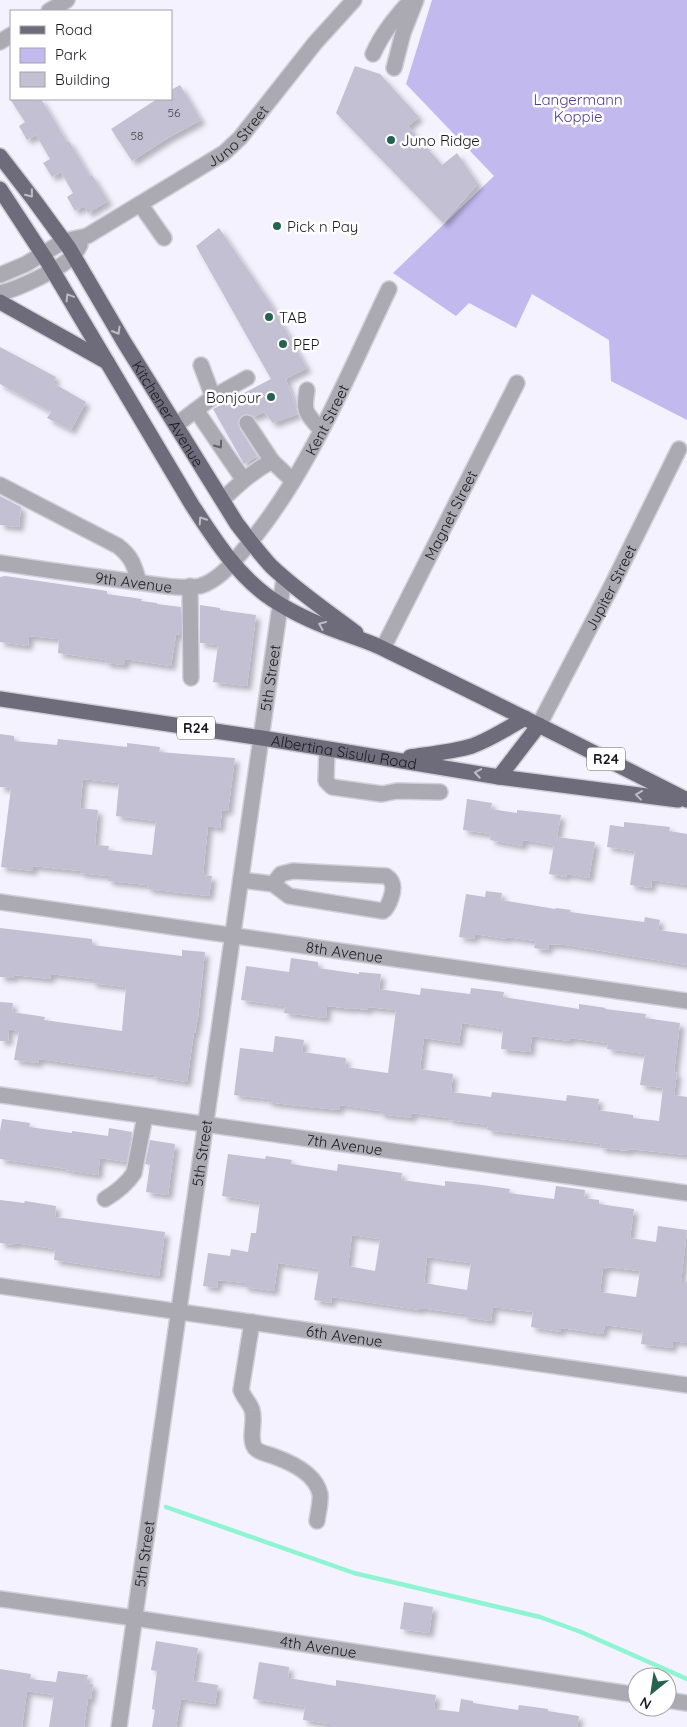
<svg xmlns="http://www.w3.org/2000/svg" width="687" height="1727" font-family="Quicksand,sans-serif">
	<defs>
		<filter id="shadow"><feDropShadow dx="4.5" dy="4.5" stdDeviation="2.5" flood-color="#0004"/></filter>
	</defs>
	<rect width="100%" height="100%" fill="#f4f2fe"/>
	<polygon fill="#c2b9ef" points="432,0 687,0 687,420 611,381 609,340 532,294 516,328 469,303 456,316 393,273 494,176 406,84"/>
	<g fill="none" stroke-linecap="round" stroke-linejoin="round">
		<polyline stroke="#8ff4d1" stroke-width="4.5" points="166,1507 354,1573 540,1617 581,1632 687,1679"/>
	</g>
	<g fill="#c2c0d2" fill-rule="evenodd" filter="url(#shadow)">
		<polygon points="355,66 380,74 419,117 408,126 442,165 457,153 478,184 443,223 336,113"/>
		<polygon points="180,85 201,120 168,138 132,161 111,129 157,99 171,99 171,90"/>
		<polygon points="10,99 41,99 67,142 69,141 90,176 92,175 108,201 88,213 84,206 75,211 67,197 73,193 61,172 52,177 43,163 50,159 36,135 27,140 19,126 25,122"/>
		<polygon points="219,228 267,298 307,368 286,379 298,414 273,423 264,412 254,417 246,414 239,418 238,423 239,428 257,456 244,464 213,409 271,379 196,246"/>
		<polygon points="0,347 56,377 53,383 86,402 71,430 47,418 51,412 0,384"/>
		<polygon points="0,496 21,507 19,527 0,525"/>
		<polygon points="5,576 107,591 107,594 142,599 141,601 157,603 157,604 181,607 181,635 176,634 171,666 125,659 125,665 105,663 106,660 58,653 59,639 29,636 28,646 0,642 0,577"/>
		<polygon points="200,605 220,608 220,610 256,615 247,686 213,682 218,645 200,643"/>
		<path d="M 0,734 L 14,736 L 14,741 L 57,745 L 58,739 L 127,747 L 127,743 L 160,747 L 159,752 L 235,758 L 228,811 L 222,810 L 220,828 L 208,826 L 203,875 L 212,876 L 209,896 L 147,889 L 148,885 L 108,881 L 108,876 L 80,873 L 80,871 L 33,866 L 33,871 L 1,867 L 11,788 L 0,787 ZM 83,779 L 119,783 L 116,816 L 156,821 L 152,855 L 108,850 L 109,846 L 95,845 L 98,810 L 80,808 Z"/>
		<polygon points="467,799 492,803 491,809 517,813 517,810 561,815 557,837 595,842 589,878 567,874 566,877 549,874 554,845 523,840 523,846 490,840 491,834 463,830"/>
		<polygon points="624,822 670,827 669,831 687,834 687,885 652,880 651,888 630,885 635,851 607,847 610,825 624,827"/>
		<polygon points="486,891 502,893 501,900 555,909 556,908 571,910 570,912 606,917 644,922 645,917 660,920 658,930 687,934 687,965 566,945 549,944 548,950 534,948 536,941 507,937 507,939 475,934 474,939 459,937 466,894 485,897"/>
		<polygon points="0,928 92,939 92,945 182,956 182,950 205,952 198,1017 195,1033 194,1032 187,1082 153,1077 153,1075 39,1059 38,1063 14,1060 19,1031 9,1029 8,1041 0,1041 0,1002 13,1003 12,1012 45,1017 44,1020 122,1031 126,987 92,983 92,979 51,974 50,979 14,975 13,978 0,977"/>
		<path d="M 291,958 L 318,962 L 318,968 L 359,974 L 359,972 L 381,974 L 379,989 L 420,995 L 421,988 L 470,994 L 471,988 L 504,992 L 503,997 L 579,1009 L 579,1004 L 606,1008 L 605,1009 L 646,1014 L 645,1018 L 680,1023 L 674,1072 L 677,1073 L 674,1095 L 687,1097 L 687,1155 L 629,1149 L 629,1151 L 600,1148 L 601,1144 L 487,1130 L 488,1125 L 449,1120 L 450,1118 L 412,1113 L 412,1118 L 380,1114 L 381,1111 L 340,1105 L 339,1110 L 299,1106 L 267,1102 L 268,1099 L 234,1095 L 240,1048 L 273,1052 L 275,1036 L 304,1040 L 302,1052 L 346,1058 L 345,1067 L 388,1073 L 396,1010 L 368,1007 L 368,1010 L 352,1008 L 352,1009 L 327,1006 L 326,1018 L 284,1013 L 285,1006 L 241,1000 L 246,966 L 289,972 ZM 462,1023 L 503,1029 L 501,1049 L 530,1052 L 532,1036 L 570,1041 L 570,1038 L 608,1043 L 607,1049 L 645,1054 L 640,1085 L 663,1088 L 659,1121 L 633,1118 L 633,1115 L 597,1110 L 599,1099 L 567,1095 L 566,1101 L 492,1092 L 491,1097 L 451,1092 L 453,1074 L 420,1069 L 424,1038 L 459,1043 Z"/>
		<polygon points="2,1119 30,1123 29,1127 72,1133 72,1131 108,1136 109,1128 132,1132 127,1162 100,1158 98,1175 66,1170 67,1169 0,1159 0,1131"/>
		<polygon points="150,1140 175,1144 168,1195 146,1192 150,1165 145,1164"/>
		<path d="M 228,1154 L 265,1159 L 266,1156 L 292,1160 L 291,1164 L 337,1171 L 338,1164 L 367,1168 L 402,1173 L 401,1180 L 445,1186 L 445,1181 L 482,1185 L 510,1189 L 509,1193 L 554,1199 L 556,1186 L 585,1190 L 584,1198 L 599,1200 L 599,1204 L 634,1209 L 630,1238 L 656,1242 L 658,1226 L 687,1230 L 681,1282 L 687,1282 L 687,1343 L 673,1341 L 672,1348 L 641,1344 L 643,1330 L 605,1325 L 603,1334 L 561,1328 L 561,1332 L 531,1327 L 533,1312 L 493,1307 L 491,1321 L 464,1317 L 464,1314 L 420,1308 L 420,1310 L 332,1297 L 331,1303 L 314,1300 L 319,1269 L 278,1263 L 274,1291 L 244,1287 L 244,1283 L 218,1280 L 217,1288 L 203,1286 L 208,1253 L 230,1256 L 231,1249 L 248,1252 L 251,1233 L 256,1233 L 260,1202 L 222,1196 ZM 352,1235 L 380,1239 L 375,1271 L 348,1266 ZM 427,1257 L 471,1263 L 467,1290 L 424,1283 ZM 607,1267 L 640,1271 L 636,1297 L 600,1292 L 603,1269 L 606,1269 Z"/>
		<polygon points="0,1200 24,1203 25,1201 56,1206 55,1217 165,1232 159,1276 54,1260 55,1249 15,1243 15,1245 0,1243"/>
		<polygon points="404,1602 433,1607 429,1633 400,1629"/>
		<polygon points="156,1641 198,1648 193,1681 218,1685 215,1704 181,1699 176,1727 152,1727 155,1710 152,1709 157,1671 151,1670"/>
		<polygon points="259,1662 289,1667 288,1678 336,1686 336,1680 436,1695 434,1709 459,1712 461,1699 473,1701 473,1703 518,1710 519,1705 548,1709 548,1711 579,1716 577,1727 329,1727 329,1724 303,1720 305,1707 253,1699"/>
		<polygon points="0,1669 31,1674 30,1679 56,1682 58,1671 88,1675 86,1683 93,1684 91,1699 88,1699 84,1727 49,1727 54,1695 27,1691 22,1727 0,1727"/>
	</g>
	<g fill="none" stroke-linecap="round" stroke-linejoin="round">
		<defs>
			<g id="minor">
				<polyline points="49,11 67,0"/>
				<polyline points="0,42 11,35"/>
				<path d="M 373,54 C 382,33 396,17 411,0"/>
				<polyline points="394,68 403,33 416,0"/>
				<polyline points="140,204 164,238"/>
				<path id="s1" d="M 0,275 L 26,264 L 64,241 L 87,236 L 224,153 L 240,138 L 315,43 L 354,0"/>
				<path d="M 0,293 C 18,289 61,269 74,255 C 76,253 78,248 80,245"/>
				<polyline points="201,365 213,397"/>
				<path d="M 307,390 C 303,414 306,412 321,430"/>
				<polyline points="196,410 243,479"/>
				<polyline points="247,423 272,461"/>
				<polyline points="176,425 213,397 247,378"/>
				<path d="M 0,485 L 118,546 C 132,557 134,565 139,582"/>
				<path d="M 223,499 C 239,484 253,471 272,461 L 293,481"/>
				<path id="s2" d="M 0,563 C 45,570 90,576 135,582 C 155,584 180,590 200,586 C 217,581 230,566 241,553 C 307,478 346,378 389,289"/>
				<polyline points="190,586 191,678"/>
				<path id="s3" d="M 383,648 L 517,383"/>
				<path id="s4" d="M 539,725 L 611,587 L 679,449"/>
				<polyline points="327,749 326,781 332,787 382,794 397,791 440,792"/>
				<path d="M 241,880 L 273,884 L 289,896 L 383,911 C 389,907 395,890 392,883 C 391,880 389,878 386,876 L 293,871 L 281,874 L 273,884"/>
				<path id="s5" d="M 0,902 L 687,1001"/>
				<path id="s6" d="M 0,1095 L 687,1193"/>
				<path d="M 105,1199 C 117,1192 126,1185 134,1173 L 145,1116"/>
				<path id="s7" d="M 0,1286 L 687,1385"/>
				<path d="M 252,1322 L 241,1390 C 243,1397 250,1403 252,1410 C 256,1422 248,1438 255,1448 C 259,1453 268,1454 273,1456 C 290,1462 316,1474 320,1494 C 321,1502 318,1513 317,1521"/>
				<path id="s8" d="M 0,1599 L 134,1618 L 637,1695"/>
				<polyline points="667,1700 687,1703"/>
				<path id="s9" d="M 119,1727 L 284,578"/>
			</g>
			<g id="major">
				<path id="s10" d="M 0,156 L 34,200 L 69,248 L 124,342 L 237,524 C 248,538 259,553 271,566 C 297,591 327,611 356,633"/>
				<path d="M 0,189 L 47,261 L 192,505 C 213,537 235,572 266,595 C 288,611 315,623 340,632 C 356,638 371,642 386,650 C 487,699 587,749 687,800"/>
				<polyline points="0,302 107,362"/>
				<path id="s11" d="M 0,699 L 262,738 L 499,777 L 678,800"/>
				<path d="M 410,757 C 430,754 452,752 472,746 C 491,739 508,728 525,718"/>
				<polyline points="499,777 539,725"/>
			</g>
		</defs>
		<use href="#minor" stroke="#d1cfda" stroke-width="18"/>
		<use href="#major" stroke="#d1cfda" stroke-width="18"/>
		<use href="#minor" stroke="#abaab2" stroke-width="15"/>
		<use href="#major" stroke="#6e6c7b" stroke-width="15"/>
	</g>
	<defs><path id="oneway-chevron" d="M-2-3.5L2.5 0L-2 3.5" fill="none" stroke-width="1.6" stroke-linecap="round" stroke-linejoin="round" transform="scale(1.25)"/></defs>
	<g stroke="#bebdc4">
		<use href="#oneway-chevron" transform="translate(30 194) rotate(52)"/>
		<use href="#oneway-chevron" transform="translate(69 297) rotate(-121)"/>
		<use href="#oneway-chevron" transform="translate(117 331) rotate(60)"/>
		<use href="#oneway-chevron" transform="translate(202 520) rotate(-123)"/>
		<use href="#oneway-chevron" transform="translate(322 625) rotate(-157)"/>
		<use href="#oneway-chevron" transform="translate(478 773) rotate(-170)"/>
		<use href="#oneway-chevron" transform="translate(639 795) rotate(-173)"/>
	</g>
	<use stroke="#626269" href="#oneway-chevron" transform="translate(219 445) rotate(55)"/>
	<g fill="#256350" stroke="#fff" stroke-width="2">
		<circle cx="391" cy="140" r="5"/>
		<circle cx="277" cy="226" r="5"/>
		<circle cx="269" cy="317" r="5"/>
		<circle cx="283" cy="344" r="5"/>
		<circle cx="271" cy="397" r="5"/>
	</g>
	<g text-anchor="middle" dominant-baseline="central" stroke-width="5" stroke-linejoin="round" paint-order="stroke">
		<g font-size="12" fill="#44434c">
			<text x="174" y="112">56</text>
			<text x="137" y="135">58</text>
		</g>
		<g fill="#fff" stroke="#5f5e63" stroke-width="1">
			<rect x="177" y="716.5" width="38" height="23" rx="4"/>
			<rect x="587" y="747.5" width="38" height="23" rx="4"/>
		</g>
		<g font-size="14" font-weight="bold" fill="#1a1920">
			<text x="196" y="728">R24</text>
			<text x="606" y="759">R24</text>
		</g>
		<g font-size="15" fill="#533b92" stroke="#fff">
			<text x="578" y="99">Langermann<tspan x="578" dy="17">Koppie</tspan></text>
		</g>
		<g font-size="15" fill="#1a1920" stroke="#fff">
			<text stroke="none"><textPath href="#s1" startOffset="278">Juno Street</textPath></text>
			<text stroke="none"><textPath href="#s10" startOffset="308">Kitchener Avenue</textPath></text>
			<text stroke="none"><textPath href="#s2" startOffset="414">Kent Street</textPath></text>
			<text stroke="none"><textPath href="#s3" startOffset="149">Magnet Street</textPath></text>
			<text stroke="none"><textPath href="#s2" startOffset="135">9th Avenue</textPath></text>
			<text stroke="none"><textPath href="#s4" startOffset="155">Jupiter Street</textPath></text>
			<text stroke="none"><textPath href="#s9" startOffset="1060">5th Street</textPath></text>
			<text stroke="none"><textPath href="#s11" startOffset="348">Albertina Sisulu Road</textPath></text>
			<text stroke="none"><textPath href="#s5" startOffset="348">8th Avenue</textPath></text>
			<text stroke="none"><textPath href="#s6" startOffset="348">7th Avenue</textPath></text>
			<text stroke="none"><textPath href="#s9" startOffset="580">5th Street</textPath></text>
			<text stroke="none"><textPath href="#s7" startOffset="348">6th Avenue</textPath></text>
			<text stroke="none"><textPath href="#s9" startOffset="175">5th Street</textPath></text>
			<text stroke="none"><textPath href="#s8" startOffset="322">4th Avenue</textPath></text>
		</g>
		<g font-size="15" fill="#1a1920" stroke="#fff" text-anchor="start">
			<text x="401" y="140">Juno Ridge</text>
			<text x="287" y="226">Pick n Pay</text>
			<text x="279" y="317">TAB</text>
			<text x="293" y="344">PEP</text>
			<text x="261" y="397" text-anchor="end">Bonjour</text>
		</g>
	</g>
	<rect x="10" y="10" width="162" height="90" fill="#ffffff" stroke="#a3a3a6"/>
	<rect x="20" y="26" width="25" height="8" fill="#6e6c7b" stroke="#a3a3a6"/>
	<text x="55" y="35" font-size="15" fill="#1a1920">Road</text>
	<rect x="20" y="48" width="25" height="15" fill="#c2b9ef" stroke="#a3a3a6"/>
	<text x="55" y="60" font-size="15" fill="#1a1920">Park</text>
	<rect x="20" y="72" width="25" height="15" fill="#c2c0d2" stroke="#a3a3a6"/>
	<text x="55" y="85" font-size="15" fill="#1a1920">Building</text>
	<g transform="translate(652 1692) rotate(210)"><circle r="24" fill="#ffffff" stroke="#a3a3a6"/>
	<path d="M0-4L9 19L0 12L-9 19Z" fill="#256350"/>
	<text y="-8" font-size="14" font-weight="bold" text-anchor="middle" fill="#1a1920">N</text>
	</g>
</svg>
